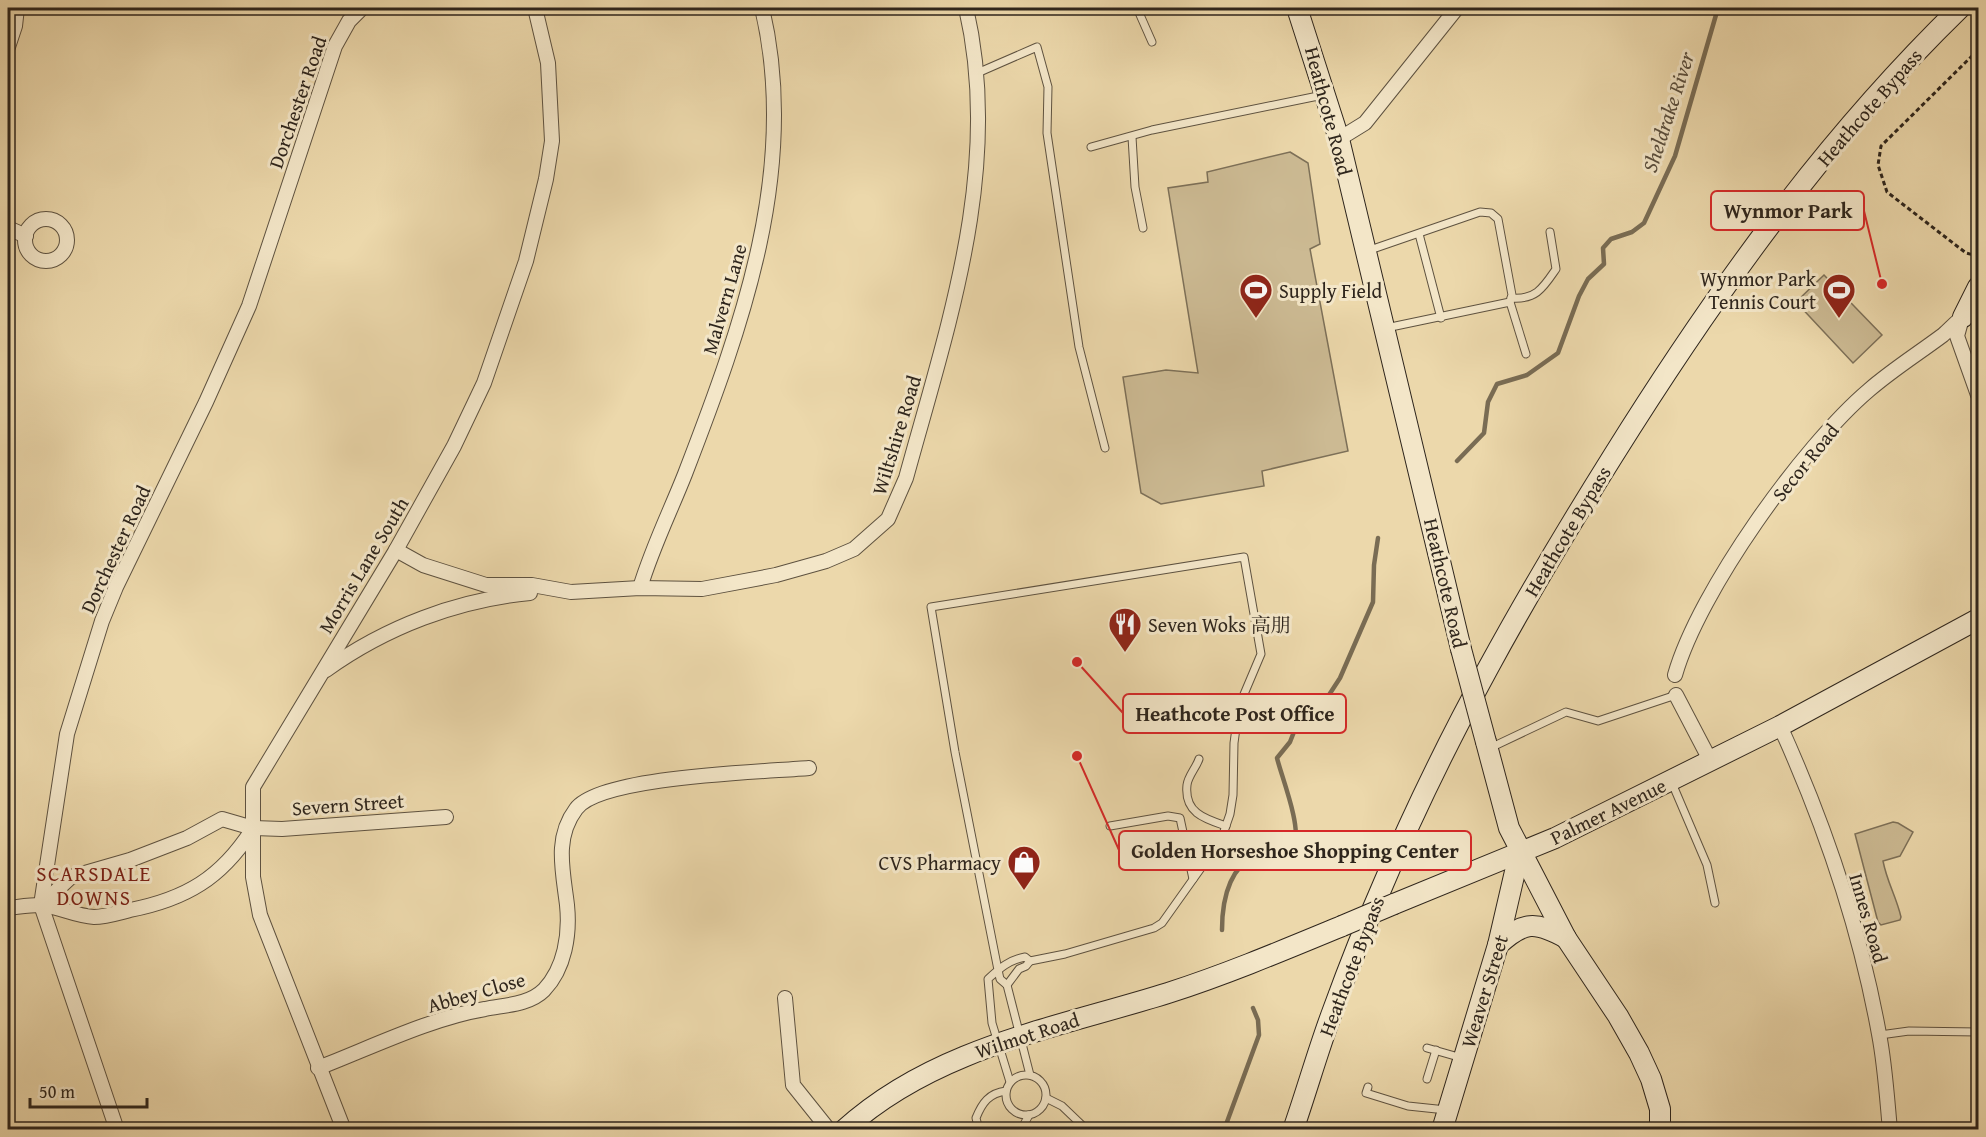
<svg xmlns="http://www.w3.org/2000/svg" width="1986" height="1137" font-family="'Gentium Book Plus','Noto Serif SC',serif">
	<rect width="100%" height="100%" fill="#ecd8ab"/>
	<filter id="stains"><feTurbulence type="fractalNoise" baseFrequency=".00333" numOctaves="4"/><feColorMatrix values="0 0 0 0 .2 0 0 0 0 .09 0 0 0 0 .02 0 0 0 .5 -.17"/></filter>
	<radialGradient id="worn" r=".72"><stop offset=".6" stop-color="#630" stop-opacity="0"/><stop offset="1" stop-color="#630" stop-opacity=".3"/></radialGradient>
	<g fill="#ccba93" stroke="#7d7058" stroke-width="1.5">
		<polygon points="1290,152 1308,163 1320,244 1310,249 1348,451 1262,471 1264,486 1161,504 1141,493 1123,377 1166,370 1198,373 1168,188 1208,182 1207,172"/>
		<polygon points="1824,275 1882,335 1853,363 1796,302"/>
		<path d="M 1893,822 L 1898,823 L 1913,832 L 1900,856 L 1883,861 C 1887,882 1896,896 1901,917 L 1900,920 L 1881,925 L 1878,922 L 1855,834 Z"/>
	</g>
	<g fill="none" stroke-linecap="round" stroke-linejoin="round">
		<g stroke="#796c54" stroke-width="4.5">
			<polyline points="1457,461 1484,433 1488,402 1497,384 1527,375 1558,353 1579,296 1588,279 1604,264 1603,248 1611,239 1632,232 1644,223 1675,156 1718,8"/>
			<path d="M 1222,930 C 1222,901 1228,869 1256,854 C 1268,848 1287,856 1294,843 C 1302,828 1281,775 1277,758 L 1290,742 L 1299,719 L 1327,698 L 1340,678 L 1373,602 L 1374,565 L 1378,538"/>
			<polyline points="1224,1130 1259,1035 1258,1020 1253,1008"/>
		</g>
		<defs>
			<g id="lane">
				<polyline points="1137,8 1152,42"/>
				<polyline points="975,74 1037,47 1048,87 1047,133 1079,347 1105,448"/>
				<polyline points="1132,137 1135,187 1143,228"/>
				<polyline points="1091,147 1152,130 1323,95"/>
				<polyline points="1419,234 1441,318"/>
				<polyline points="1367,251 1480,212 1491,213 1498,219 1512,295 1510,302 1386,328"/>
				<path d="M 1511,298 C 1536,300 1543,288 1556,269 L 1550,232"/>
				<polyline points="1510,302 1526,354"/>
				<polyline points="1490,748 1566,712 1598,721 1676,695"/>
				<path d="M 1199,759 C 1196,768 1188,776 1187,785 C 1184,813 1205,819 1226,826"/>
				<polyline points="1672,783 1707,865 1715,903"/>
				<polyline points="1110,826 1168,816 1180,818 1193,879"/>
				<polyline points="1007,985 1019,969 1026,966 1030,961"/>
				<polyline points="1880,1035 1909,1031 1978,1032"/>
				<polyline points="1427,1048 1462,1058"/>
				<circle cx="1026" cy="1095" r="20"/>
				<polyline points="1427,1079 1436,1050"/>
				<path d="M 1010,1082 L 992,1023 L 988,979 C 1000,968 1009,960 1025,957 L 1030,961 L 1065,954 L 1154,928 L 1162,923 L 1221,840 L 1230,814 L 1233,795 L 1234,743 L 1239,706 L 1261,654 L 1244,557 L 931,607 L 955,752 L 998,970 L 1000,979 L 1007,985 L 1030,1075"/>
				<polyline points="1368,1087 1366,1093 1408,1106 1446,1110"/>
				<polyline points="1046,1098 1062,1106 1087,1130"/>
				<path d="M 979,1130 L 976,1118 C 982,1103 989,1093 1006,1091"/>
				<polyline points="1021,1130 1029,1115"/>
			</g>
			<g id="street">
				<polyline points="8,47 15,26 17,8"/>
				<polyline points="1339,139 1365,123 1457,8"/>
				<circle cx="46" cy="240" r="21"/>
				<polyline points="8,228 26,236"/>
				<polyline points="1962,318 1957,336 1978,395"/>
				<path d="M 396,550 L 423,565 L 486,585 L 532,585 L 571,592 L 640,588 L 702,589 L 776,575 L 826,561 L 854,549 L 888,519 L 906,478 C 948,325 1003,167 966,8"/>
				<path d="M 640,588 C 652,548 670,512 685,474 C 742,326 800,168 762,8"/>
				<path d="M 326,670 C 386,627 457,600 530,593"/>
				<path d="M 1675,675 C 1699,591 1803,446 1869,390 C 1892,370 1919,353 1943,335 C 1950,329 1956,322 1963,317"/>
				<polyline points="1676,695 1710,760"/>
				<path d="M 1780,726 C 1824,823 1860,929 1879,1034 C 1885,1065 1887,1098 1890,1130"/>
				<polyline points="41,905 71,877 130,860 187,838 222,819 253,828 282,829 446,817"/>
				<path d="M 8,908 C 18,907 29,905 40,905 C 58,906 75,916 94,917 C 105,917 118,913 130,910 C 186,899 221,878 252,830"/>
				<polyline points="785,998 793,1085 829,1130"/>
				<path d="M 318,1068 C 370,1048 431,1018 485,1009 C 504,1005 529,1005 544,990 C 565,968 570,934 567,905 C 563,871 554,838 576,809 C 600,776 764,772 809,768"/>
				<polyline points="117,1130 41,905 67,734 102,621 116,587 206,402 249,306 335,46 349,21 362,8"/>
				<polyline points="344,1130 260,915 253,877 253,787 396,550 454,446 484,383 526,261 546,179 552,141 548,63 535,8"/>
			</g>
			<g id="secondary">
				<polyline points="1297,8 1339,139 1461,649"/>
				<polyline points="1963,317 1978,287"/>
				<polyline points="1486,742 1509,828 1566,938 1618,1016 1639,1053 1651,1079 1660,1109 1660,1130"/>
				<polyline points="1394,904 1555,838 1780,726 1978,619"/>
				<path d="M 1498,945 C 1524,921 1535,921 1566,938"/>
				<path d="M 844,1130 C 934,1048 1056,1028 1168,993 C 1227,974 1284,950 1342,926"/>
				<path d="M 1293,1130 C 1307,1090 1318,1050 1333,1010 C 1348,969 1364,928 1382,887 C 1445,737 1526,595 1613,456 C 1713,296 1824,140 1960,8"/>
				<polyline points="1442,1130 1498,945 1520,850"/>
			</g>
		</defs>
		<use href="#lane" stroke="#5e5240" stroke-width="9"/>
		<use href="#street" stroke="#5e5240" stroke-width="16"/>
		<use href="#secondary" stroke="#2e251c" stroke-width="22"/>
		<polyline stroke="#2e251c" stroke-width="3" stroke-dasharray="4.5 3" stroke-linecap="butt" points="1978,50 1881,146 1878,165 1887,192 1966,253 1978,256"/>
		<use href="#lane" stroke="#f3e6c8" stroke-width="7"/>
		<use href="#street" stroke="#f3e6c8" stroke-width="14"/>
		<use href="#secondary" stroke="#f3e6c8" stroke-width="20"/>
		<defs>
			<g id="secondary-bridge">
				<polyline points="1461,649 1486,742"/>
				<polyline points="1342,926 1394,904"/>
			</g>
		</defs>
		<use href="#secondary-bridge" stroke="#2e251c" stroke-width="22" stroke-linecap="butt"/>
		<use href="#secondary-bridge" stroke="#f3e6c8" stroke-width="20"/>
	</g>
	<defs>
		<symbol id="stadium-pin" viewBox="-11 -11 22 30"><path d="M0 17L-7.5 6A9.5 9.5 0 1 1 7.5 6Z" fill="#8f2418" stroke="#f3e6c8"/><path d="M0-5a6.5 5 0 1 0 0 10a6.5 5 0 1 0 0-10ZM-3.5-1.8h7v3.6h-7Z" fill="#fff"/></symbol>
		<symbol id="restaurant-pin" viewBox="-11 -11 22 30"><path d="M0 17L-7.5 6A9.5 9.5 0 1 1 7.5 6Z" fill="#8f2418" stroke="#f3e6c8"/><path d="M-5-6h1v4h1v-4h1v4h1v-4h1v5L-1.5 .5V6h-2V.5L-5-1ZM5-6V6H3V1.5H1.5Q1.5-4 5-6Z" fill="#fff"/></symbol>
		<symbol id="shop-pin" viewBox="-11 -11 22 30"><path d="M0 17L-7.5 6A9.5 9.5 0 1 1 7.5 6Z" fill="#8f2418" stroke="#f3e6c8"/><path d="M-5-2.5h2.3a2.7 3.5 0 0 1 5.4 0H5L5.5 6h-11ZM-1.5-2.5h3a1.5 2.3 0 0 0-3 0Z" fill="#fff"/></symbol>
	</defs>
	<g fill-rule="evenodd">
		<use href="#stadium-pin" x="1237" y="271" width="38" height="52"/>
		<use href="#stadium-pin" x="1820" y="271" width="38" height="52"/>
		<use href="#restaurant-pin" x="1106" y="605" width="38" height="52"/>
		<use href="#shop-pin" x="1005" y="843" width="38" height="52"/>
	</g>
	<g text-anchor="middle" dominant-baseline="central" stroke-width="6" stroke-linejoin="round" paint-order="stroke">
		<g font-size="20" fill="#2e251c" stroke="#f3e6c8">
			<text transform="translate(297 102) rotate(-71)">Dorchester Road</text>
			<text transform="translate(1869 107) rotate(-49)">Heathcote Bypass</text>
			<text transform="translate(1329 111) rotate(75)">Heathcote Road</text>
			<text transform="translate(724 299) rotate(-74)">Malvern Lane</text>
			<text transform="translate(896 435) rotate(-73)">Wiltshire Road</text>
			<text transform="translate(1805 462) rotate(-51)">Secor Road</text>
			<text transform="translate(1567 531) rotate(-59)">Heathcote Bypass</text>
			<text transform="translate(115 549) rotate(-65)">Dorchester Road</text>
			<text transform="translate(363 565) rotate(-59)">Morris Lane South</text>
			<text transform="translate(1446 583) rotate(77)">Heathcote Road</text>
			<text transform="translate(348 804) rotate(-4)">Severn Street</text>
			<text transform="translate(1608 811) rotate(-26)">Palmer Avenue</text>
			<text transform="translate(1869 918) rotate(74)">Innes Road</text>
			<text transform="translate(1351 966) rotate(-69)">Heathcote Bypass</text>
			<text transform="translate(1484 991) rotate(-73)">Weaver Street</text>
			<text transform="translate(476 992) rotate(-16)">Abbey Close</text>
			<text transform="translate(1027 1035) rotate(-18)">Wilmot Road</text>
		</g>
		<g font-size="20" fill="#2e251c" stroke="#f3e6c8" text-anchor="end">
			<text x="1816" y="278">Wynmor Park<tspan x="1816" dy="23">Tennis Court</tspan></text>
			<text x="1279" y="290" text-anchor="start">Supply Field</text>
			<text x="1148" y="624" text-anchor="start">Seven Woks 高朋</text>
			<text x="1001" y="862">CVS Pharmacy</text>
		</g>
		<g font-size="21" font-style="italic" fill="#5a4e3d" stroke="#f3e6c8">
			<text transform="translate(1668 112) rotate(-72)">Sheldrake River</text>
		</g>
		<g font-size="21" letter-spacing="1.5" fill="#7a1f14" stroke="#f3e6c8">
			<text x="94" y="873">SCARSDALE<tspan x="94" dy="24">DOWNS</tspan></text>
		</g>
	</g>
	<path fill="none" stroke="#d62828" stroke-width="2" d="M1882 284L1864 211M1077 662L1123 713M1077 756L1119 850"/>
	<g fill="#d62828" stroke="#f3e6c8" stroke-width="2">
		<circle cx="1882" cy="284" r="6"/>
		<circle cx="1077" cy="662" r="6"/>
		<circle cx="1077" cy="756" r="6"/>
	</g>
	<g fill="#f3e6c8" stroke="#d62828" stroke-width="2">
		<rect x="1711" y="191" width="153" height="39" rx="6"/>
		<rect x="1123" y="694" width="223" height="39" rx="6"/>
		<rect x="1119" y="831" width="352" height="39" rx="6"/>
	</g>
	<g font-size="21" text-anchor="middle" font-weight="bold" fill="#2e251c">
		<text x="1788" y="218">Wynmor Park</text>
		<text x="1235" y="721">Heathcote Post Office</text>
		<text x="1295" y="858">Golden Horseshoe Shopping Center</text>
	</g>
	<rect width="1986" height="1137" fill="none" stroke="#ecd8ab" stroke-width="30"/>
	<rect x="9" y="9" width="1968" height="1119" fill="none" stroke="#2e251c" stroke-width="3"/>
	<rect x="15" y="15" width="1956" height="1107" fill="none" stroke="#2e251c" stroke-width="1.5"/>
	<path d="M30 1098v9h117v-9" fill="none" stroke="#2e251c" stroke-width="3"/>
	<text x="39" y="1098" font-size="18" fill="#2e251c" stroke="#f3e6c8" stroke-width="4.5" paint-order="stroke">50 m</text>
	<rect width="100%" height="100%" filter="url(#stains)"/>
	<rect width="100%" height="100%" fill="url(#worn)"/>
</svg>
